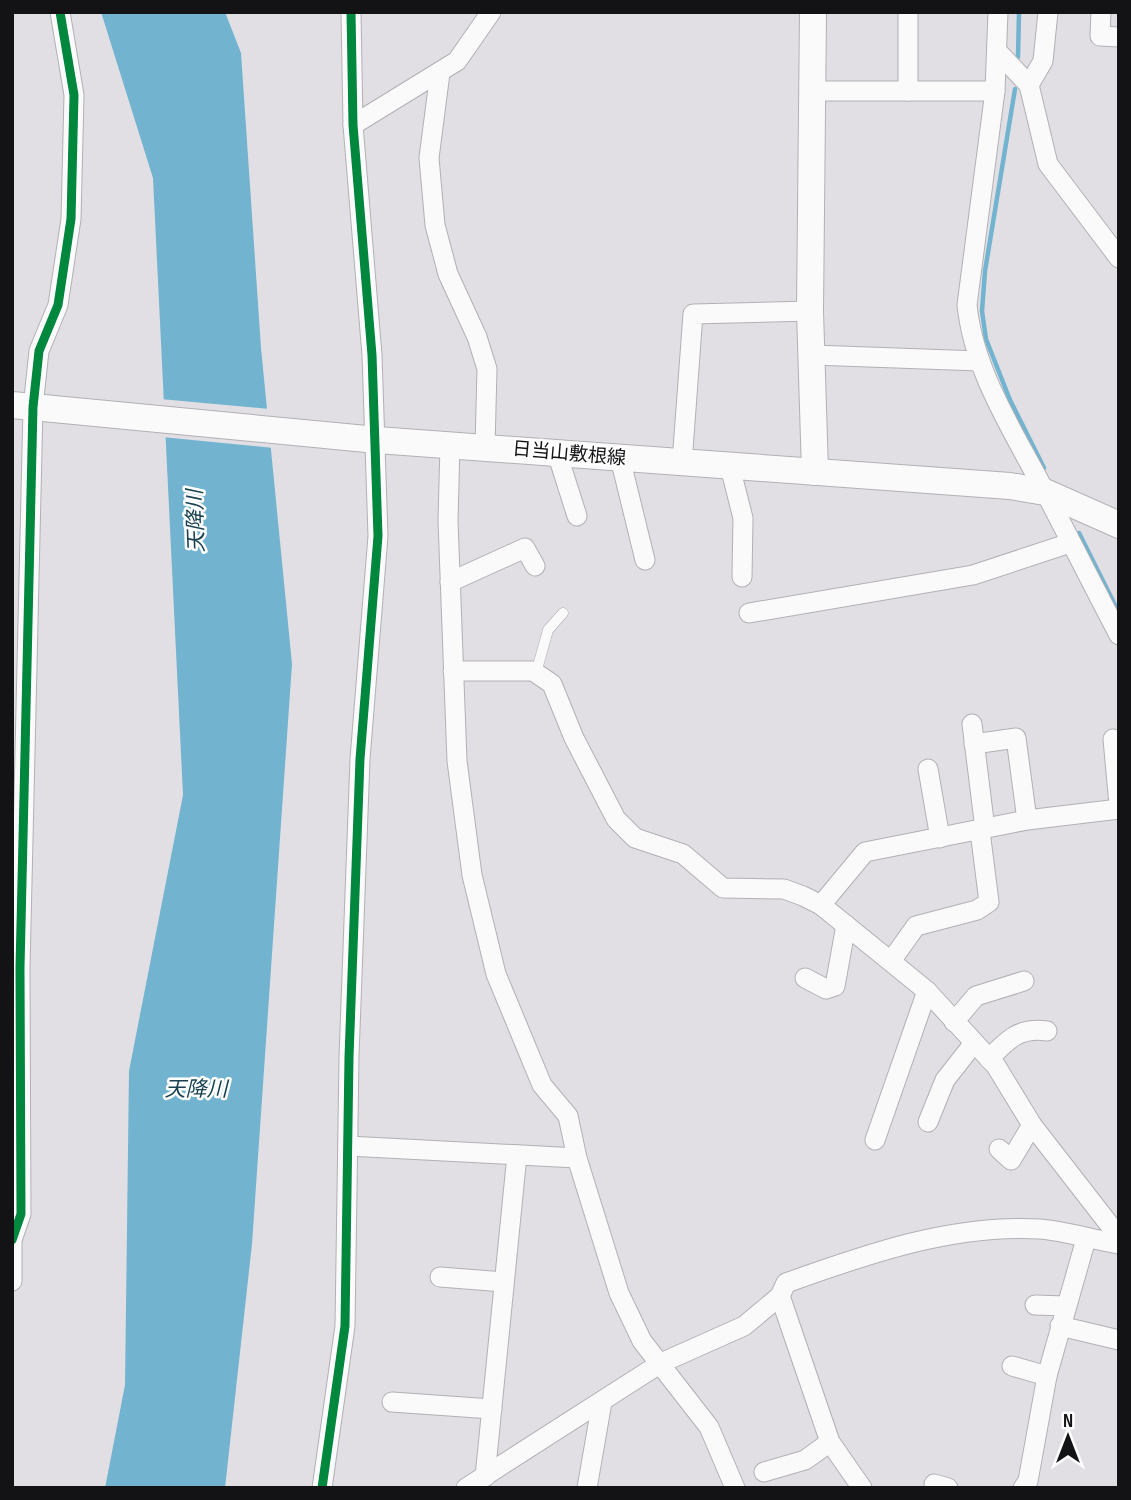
<svg xmlns="http://www.w3.org/2000/svg" width="1131" height="1500" font-family="'Sofia Sans Condensed','Noto Sans JP',sans-serif">
	<rect width="100%" height="100%" fill="#e1dfe4"/>
	<polygon fill="#72b3cf" points="101,12 225,12 241,53 261,348 292,664 252,1244 225,1488 105,1488 125,1385 129,1071 183,795 153,178"/>
	<polygon fill="#e1dfe4" points="160,399 270,409 274,448 162,437"/>
	<g fill="none" stroke-linecap="round" stroke-linejoin="round">
		<g stroke="#72b3cf" stroke-width="4.5">
			<polyline points="1018,57 1019,12"/>
			<polyline points="1015,89 985,271 982,311 986,339 1010,400 1044,468"/>
			<polyline points="1079,533 1119,613"/>
		</g>
		<defs>
			<polyline id="lane" points="536,673 548,630 563,613"/>
			<g id="street">
				<path d="M 998,12 L 995,91 L 967,305 C 974,373 1014,432 1045,492 C 1070,539 1094,588 1119,635"/>
				<polyline points="1101,12 1100,36 1119,37"/>
				<polyline points="997,51 1029,85 1048,164 1119,258"/>
				<polyline points="440,73 429,158 435,225 448,274 477,337 487,369 485,447"/>
				<polyline points="1029,85 1043,61 1048,12"/>
				<polyline points="813,91 995,91"/>
				<polyline points="908,91 908,12"/>
				<polyline points="353,125 457,61 491,12"/>
				<polyline points="813,355 979,361"/>
				<polyline points="450,445 448,521 457,761 472,875 496,974 542,1085 568,1116 577,1158 619,1293 642,1341 709,1427 735,1488"/>
				<polyline points="557,453 577,516"/>
				<polyline points="620,458 645,560"/>
				<polyline points="682,463 693,314 810,311"/>
				<polyline points="730,467 743,518 742,577"/>
				<polyline points="450,582 525,548 535,566"/>
				<polyline points="749,613 973,575 1070,543"/>
				<polyline points="453,671 533,671 552,684 574,738 616,819 635,838 683,854 723,888 784,889 803,896 821,905 927,991 996,1066 1032,1125 1119,1237"/>
				<polyline points="972,724 985,829"/>
				<polyline points="1113,739 1119,805"/>
				<polyline points="974,744 1016,738 1027,820"/>
				<polyline points="928,769 940,838"/>
				<polyline points="821,905 865,852 1027,820 1119,809"/>
				<polyline points="891,961 916,926 977,910 989,902 980,831"/>
				<polyline points="805,978 826,989 835,986 846,925"/>
				<polyline points="954,1022 976,996 1024,981"/>
				<path d="M 989,1059 C 1007,1040 1019,1027 1047,1031"/>
				<polyline points="928,1122 945,1080 974,1043"/>
				<polyline points="875,1140 927,991"/>
				<polyline points="348,1146 577,1158"/>
				<polyline points="999,1149 1011,1160 1032,1125"/>
				<polyline points="12,1240 21,1214 20,968 33,407 39,351 58,305 71,219 74,95 60,12"/>
				<polyline points="440,1277 504,1282"/>
				<polyline points="12,1281 12,1240"/>
				<polyline points="780,1296 830,1442 862,1488"/>
				<polyline points="1035,1305 1065,1306"/>
				<polyline points="1060,1326 1119,1340"/>
				<polyline points="1012,1366 1047,1376"/>
				<polyline points="392,1402 492,1409"/>
				<polyline points="764,1472 805,1460 830,1442"/>
				<polyline points="485,1477 517,1155"/>
				<polyline points="934,1484 948,1488"/>
				<polyline points="322,1488 345,1326 349,1057 360,759 378,536 372,355 353,125 351,12"/>
				<path d="M 466,1488 L 661,1363 L 744,1326 L 780,1296 L 786,1283 C 867,1254 952,1224 1040,1229 C 1066,1231 1093,1240 1119,1244"/>
				<polyline points="587,1488 602,1402"/>
				<polyline points="1023,1488 1028,1481 1047,1376 1086,1239"/>
			</g>
			<g id="secondary">
				<polyline points="813,12 810,311 815,472"/>
				<polyline points="12,405 377,440 1010,486 1045,492 1119,525"/>
			</g>
		</defs>
		<use href="#lane" stroke="#b2b0b4" stroke-width="11"/>
		<use href="#street" stroke="#b2b0b4" stroke-width="21"/>
		<use href="#secondary" stroke="#b2b0b4" stroke-width="28"/>
		<use href="#lane" stroke="#fafafb" stroke-width="10"/>
		<use href="#street" stroke="#fafafb" stroke-width="19"/>
		<use href="#secondary" stroke="#fafafb" stroke-width="26"/>
		<defs>
			<g id="cycleway">
				<polyline points="12,1240 21,1214 20,968 33,407 39,351 58,305 71,219 74,95 60,12"/>
				<polyline points="322,1488 345,1326 349,1057 360,759 378,536 372,355 353,125 351,12"/>
			</g>
		</defs>
		<use href="#cycleway" stroke="#fff" stroke-width="13"/>
		<use href="#cycleway" stroke="#00873e" stroke-width="9"/>
	</g>
	<g text-anchor="middle" dominant-baseline="central" stroke-width="5" stroke-linejoin="round" paint-order="stroke">
		<g font-size="19" fill="#131215" stroke="#fff">
			<text transform="translate(569 454) rotate(5)">日当山敷根線</text>
		</g>
		<g font-size="21" font-style="italic" fill="#184152" stroke="#fff">
			<text transform="translate(196 521) rotate(-92)">天降川</text>
			<text x="196" y="1089">天降川</text>
		</g>
	</g>
	<rect width="1131" height="1500" fill="none" stroke="#131215" stroke-width="28"/>
	<g transform="translate(1068 1437)" stroke="#ffffff" stroke-width="5" paint-order="stroke">
	<path d="M0-5L12 26L0 18L-12 26Z" fill="#131215"/>
	<text y="-10" font-size="19" font-weight="bold" text-anchor="middle" fill="#131215">N</text>
	</g>
</svg>
